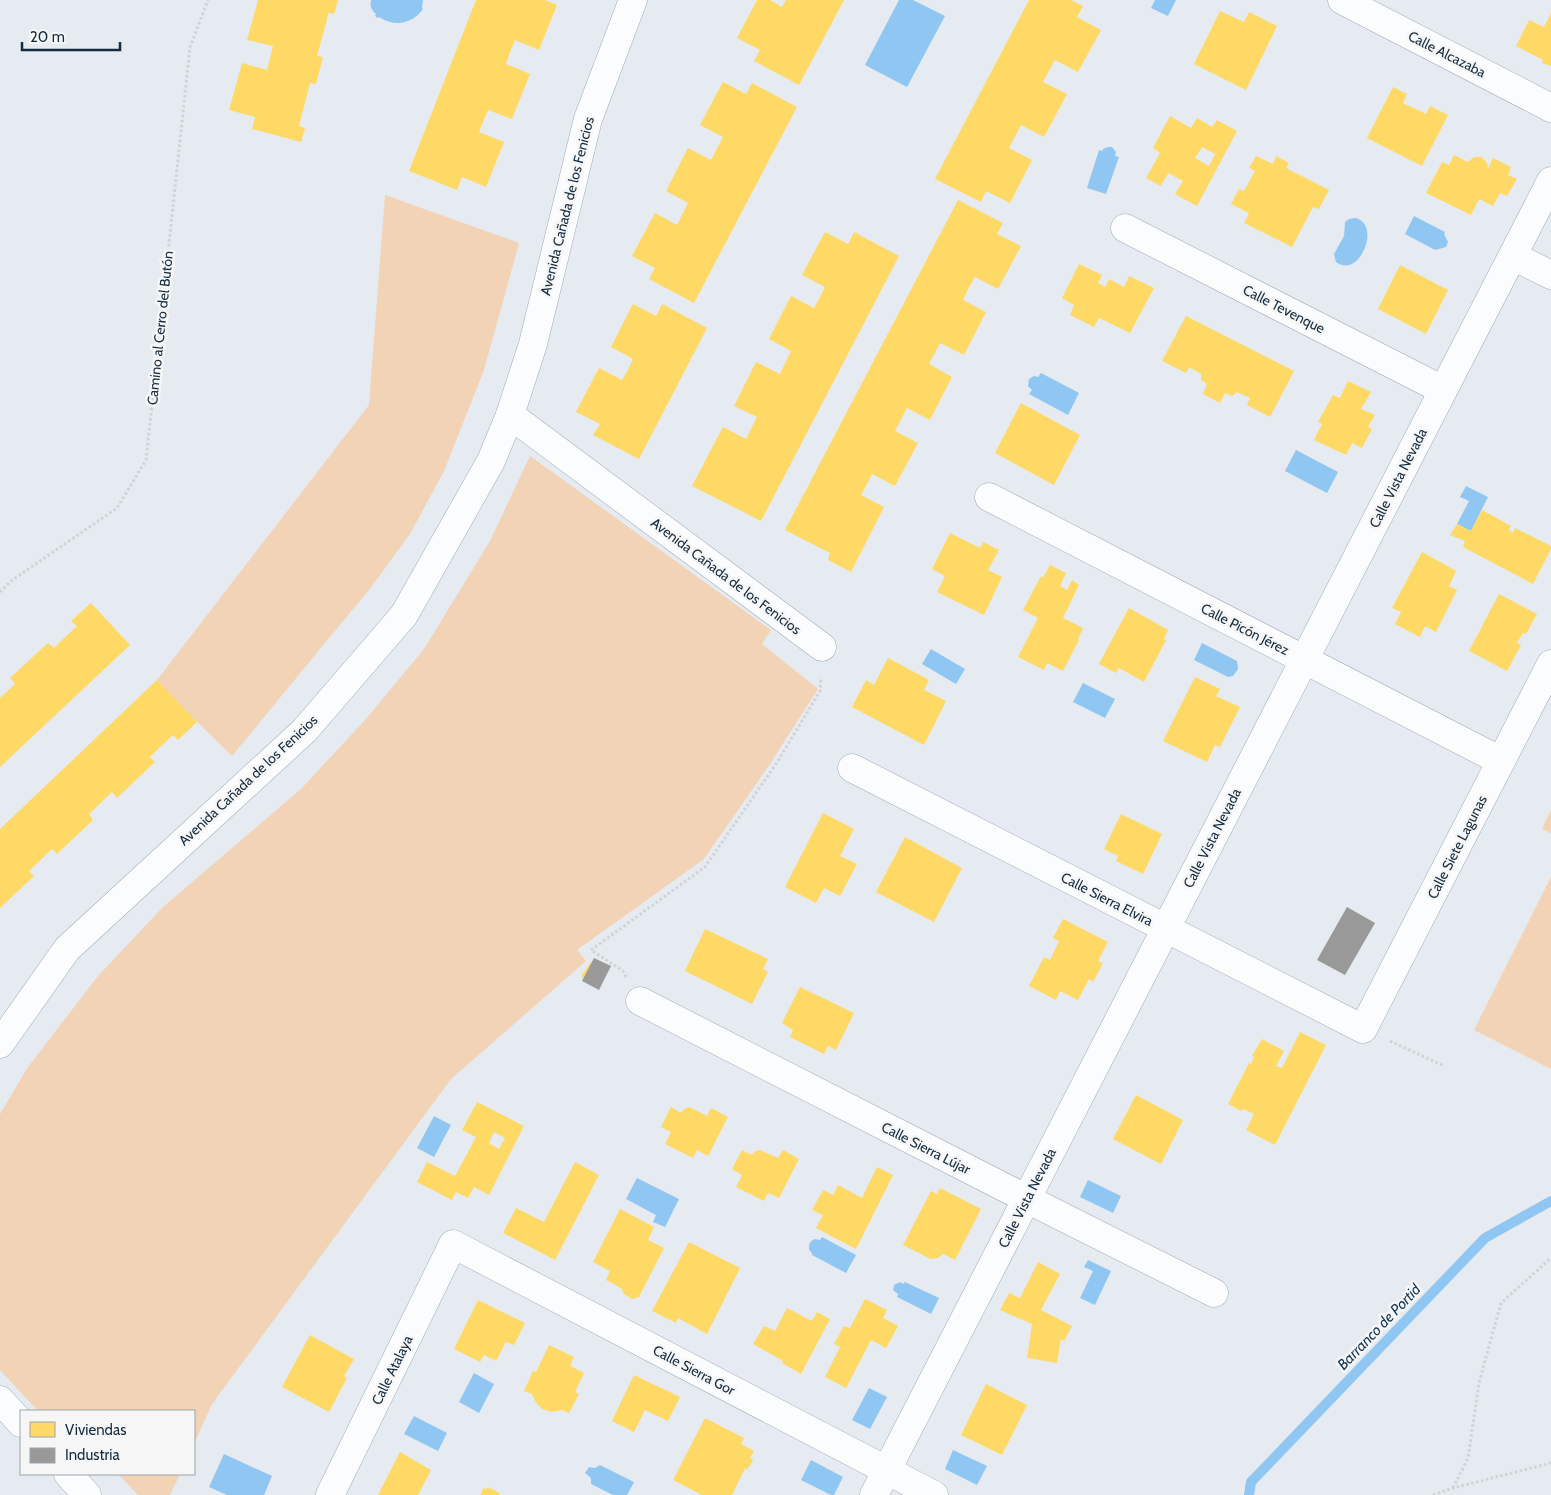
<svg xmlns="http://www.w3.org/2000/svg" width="1551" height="1495" font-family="Cabin,sans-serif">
	<rect width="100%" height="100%" fill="#e5ebf0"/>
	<g fill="#f2d3b6">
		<polygon points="385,195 519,243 484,370 444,471 410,534 372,586 232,756 192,717 157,680 369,405"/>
		<polygon points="530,456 771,630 762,644 818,689 770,764 704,859 577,950 586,961 451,1079 212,1404 194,1444 194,1411 38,1411 0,1370 0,1114 28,1067 98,976 163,907 301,789 366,719 424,649 490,541"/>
		<polygon points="1551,810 1551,833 1542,829"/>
		<polygon points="1551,877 1551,1069 1474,1030"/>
		<polygon points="118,1474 180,1474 170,1495 138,1495"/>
	</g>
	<g fill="#90c7f2">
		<path d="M 371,0 L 423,0 L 422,8 L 423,9 C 413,23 396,28 379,17 L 378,18 L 375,16 L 376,14 C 371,10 370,6 371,0 Z"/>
		<polygon points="899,0 913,0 945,16 907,87 865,65"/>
		<polygon points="1155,0 1176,0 1168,16 1151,8"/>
		<polygon points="1108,147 1112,147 1116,152 1115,156 1119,157 1106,194 1087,188 1099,150 1102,151 1103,149"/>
		<polygon points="1414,216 1445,232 1444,234 1448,242 1446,247 1435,250 1405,234"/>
		<path d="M 1355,218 C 1382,223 1360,280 1336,262 L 1334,254 L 1344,236 L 1345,222 L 1349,219 Z"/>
		<polygon points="1041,373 1079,393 1068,415 1029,394 1032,390 1028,386 1029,379 1034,376 1038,377"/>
		<polygon points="1296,450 1338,472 1327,493 1285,471"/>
		<polygon points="1466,486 1488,497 1471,531 1457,524 1469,501 1460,497"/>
		<polygon points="1202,643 1237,661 1238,669 1233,676 1228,677 1194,660"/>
		<polygon points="931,649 965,669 956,684 922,664"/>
		<polygon points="1083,683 1115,699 1105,718 1073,702"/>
		<polygon points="434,1116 451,1125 434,1157 417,1148"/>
		<polygon points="637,1178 679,1199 665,1227 653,1222 656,1215 626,1199"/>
		<polygon points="1088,1180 1121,1196 1113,1213 1080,1197"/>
		<path d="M 822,1237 L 856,1255 L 846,1273 L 812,1255 L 812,1253 C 808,1250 808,1246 811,1241 L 815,1239 L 820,1240 Z"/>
		<polygon points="1088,1260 1111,1271 1095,1305 1080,1298 1093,1271 1084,1267"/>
		<polygon points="900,1282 903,1284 905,1282 939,1298 931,1314 897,1297 898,1294 893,1290 894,1285"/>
		<polygon points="474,1373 494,1384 479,1413 459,1402"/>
		<polygon points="869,1388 887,1397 870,1429 852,1420"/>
		<polygon points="414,1416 447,1433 438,1451 404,1434"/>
		<polygon points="953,1450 987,1466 977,1485 945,1469"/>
		<polygon points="224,1454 272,1476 264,1495 227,1495 209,1487"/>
		<polygon points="811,1460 843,1477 834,1495 831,1495 801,1480"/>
		<polygon points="600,1465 634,1482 627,1495 613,1495 591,1484 591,1478 585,1473 589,1467 595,1468"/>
	</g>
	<g fill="#ffd966" fill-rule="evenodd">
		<polygon points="258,0 338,0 334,14 328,13 326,23 317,56 323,57 316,84 310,83 299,126 305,128 301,142 252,129 255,117 229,110 242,63 267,70 273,46 247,40"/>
		<polygon points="476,0 545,0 557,5 539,50 515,40 510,52 506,64 530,74 512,119 488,110 479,132 504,142 486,187 462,177 457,190 409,171"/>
		<polygon points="757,0 770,0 782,7 786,0 844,0 799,85 754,61 760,50 737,38"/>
		<polygon points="1029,0 1071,0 1083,6 1077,17 1101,30 1078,72 1055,60 1043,82 1067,94 1044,137 1021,125 1009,148 1032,160 1010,203 986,191 981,202 935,179"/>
		<polygon points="1220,11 1244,22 1249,12 1277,26 1246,90 1194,64"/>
		<polygon points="1551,13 1551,66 1542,63 1543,60 1516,46 1529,20 1544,27"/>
		<polygon points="723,82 746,94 752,83 797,107 694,303 649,279 655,268 632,256 655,213 677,225 688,203 666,191 688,148 711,160 723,137 700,125"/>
		<polygon points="1393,87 1407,94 1403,103 1426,114 1430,106 1448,115 1422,166 1367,138"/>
		<path d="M 1170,116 L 1191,128 L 1197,118 L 1212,127 L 1217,120 L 1237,131 L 1197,206 L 1175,194 L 1183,181 L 1168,173 L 1161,186 L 1146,178 L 1160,153 L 1153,148 ZM 1202,147 L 1215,154 L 1209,166 L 1195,158 Z"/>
		<polygon points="1454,155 1468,162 1474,157 1482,157 1487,163 1488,169 1493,158 1511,167 1508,175 1517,179 1507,196 1500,193 1493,206 1479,199 1471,215 1426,193 1442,162 1449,165"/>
		<polygon points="1256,156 1273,164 1276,156 1289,163 1286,168 1329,190 1319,209 1313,207 1292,247 1244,223 1249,213 1231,204 1239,189 1244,191 1255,171 1249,168"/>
		<polygon points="958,200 1003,223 997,234 1021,246 998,289 975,277 968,289 963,300 986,312 964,355 940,343 929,364 952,377 930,420 907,408 895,431 918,443 895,486 872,474 867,484 861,495 884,507 851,572 828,560 830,553 785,530"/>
		<polygon points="825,232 848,244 854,232 899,256 761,521 692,486 723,427 746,439 757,417 734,406 756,362 780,374 791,351 769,339 791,296 814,308 821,295 825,287 802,275"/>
		<polygon points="1079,264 1102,275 1098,283 1105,287 1109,279 1124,287 1129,276 1154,288 1130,333 1099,318 1094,327 1070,315 1074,305 1062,298"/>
		<polygon points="1400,265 1448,290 1426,334 1378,309"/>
		<polygon points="633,304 656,316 662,304 707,328 639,459 593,435 600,424 576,412 599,368 622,380 628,370 633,359 611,347"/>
		<polygon points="1186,316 1294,371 1270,417 1247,405 1250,398 1237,392 1232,396 1225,393 1220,403 1203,394 1207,384 1201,380 1201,374 1189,367 1186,373 1162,361"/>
		<polygon points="1348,381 1371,392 1361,409 1375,415 1368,427 1372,429 1362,448 1352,443 1346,455 1314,440 1322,424 1318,422 1333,395 1340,398"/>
		<polygon points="1021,403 1080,435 1054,485 995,453"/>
		<polygon points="1482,510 1511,526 1509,530 1513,533 1515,528 1551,546 1551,549 1533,584 1463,547 1465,541 1450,535 1457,524 1471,531"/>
		<polygon points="950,533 980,548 983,542 999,550 988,570 1002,577 984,615 937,592 945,576 932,569"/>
		<polygon points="1422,552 1456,571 1449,586 1457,590 1436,632 1425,626 1420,637 1395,624 1401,612 1392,608"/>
		<polygon points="1050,565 1066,573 1060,586 1067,590 1072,580 1079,585 1063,618 1083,628 1078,639 1079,640 1063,671 1047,663 1044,670 1018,657 1038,618 1023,610 1041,576 1043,578"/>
		<polygon points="1499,594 1537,614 1526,634 1523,633 1517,643 1521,645 1507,671 1469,651"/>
		<polygon points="91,603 130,645 0,767 0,698 15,684 10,678 48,643 54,648 62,640 77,626 71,621"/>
		<polygon points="1129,608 1168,630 1164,639 1166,640 1144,682 1119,668 1116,673 1099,664"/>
		<polygon points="888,658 929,680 924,690 946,701 924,745 852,707 866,680 874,685"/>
		<polygon points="1195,677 1220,689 1216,696 1240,707 1220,747 1215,745 1207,762 1163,741"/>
		<polygon points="157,680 197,722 178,740 173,735 160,747 150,757 155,762 117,798 112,792 89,814 93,820 57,854 52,849 29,871 34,876 0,908 0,829"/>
		<polygon points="823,813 854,829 840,856 857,864 840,896 824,888 816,903 785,887"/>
		<polygon points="1121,814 1162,834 1143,874 1116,861 1118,856 1104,849"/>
		<polygon points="905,837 962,868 934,922 876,892"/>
		<polygon points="1063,919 1108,942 1098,961 1103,963 1093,982 1089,979 1078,1000 1060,991 1056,1000 1029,986 1044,957 1050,960 1059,941 1053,938"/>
		<polygon points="705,929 768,959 763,969 768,972 752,1004 685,971"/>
		<polygon points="591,962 605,973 594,987 581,976"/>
		<polygon points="800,987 854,1013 836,1050 828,1046 824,1054 790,1037 793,1030 782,1023"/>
		<polygon points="1300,1032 1326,1045 1275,1145 1246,1130 1254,1114 1243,1109 1241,1111 1228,1104 1249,1063 1251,1064 1254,1057 1252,1056 1262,1039 1284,1051 1276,1066 1282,1068"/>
		<polygon points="1136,1095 1183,1120 1161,1164 1113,1139"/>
		<path d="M 477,1102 L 524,1126 L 489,1195 L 474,1187 L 468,1198 L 456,1192 L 452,1200 L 417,1182 L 427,1162 L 455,1176 L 476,1137 L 462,1130 ZM 494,1132 L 505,1138 L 499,1149 L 489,1143 Z"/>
		<polygon points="671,1107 681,1113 683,1110 689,1107 707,1116 711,1108 728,1117 708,1156 697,1150 693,1158 665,1144 671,1132 661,1127"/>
		<polygon points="742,1150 752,1155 754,1152 760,1150 778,1158 783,1150 799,1159 779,1198 768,1193 764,1201 736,1187 742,1175 732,1169"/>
		<polygon points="575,1162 599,1175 555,1260 503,1233 516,1208 544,1222"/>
		<polygon points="877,1167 893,1175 856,1249 816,1228 823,1215 812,1210 823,1190 833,1195 838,1185 862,1198"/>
		<polygon points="940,1188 981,1209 955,1260 943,1254 938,1258 931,1259 903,1245 931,1191 937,1194"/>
		<polygon points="620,1209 654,1227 648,1240 664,1248 639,1297 632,1299 624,1294 621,1288 606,1280 610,1271 593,1262"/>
		<polygon points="689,1242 740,1268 707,1334 678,1318 676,1323 652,1311"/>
		<polygon points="1038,1262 1060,1274 1041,1310 1072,1326 1064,1341 1061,1339 1057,1363 1027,1358 1032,1324 1000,1310 1009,1293 1020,1298"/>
		<polygon points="865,1299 887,1310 883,1318 898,1326 886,1348 871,1340 846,1388 825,1377 840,1347 834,1344 844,1326 850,1328"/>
		<polygon points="478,1300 525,1323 514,1345 506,1342 496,1361 484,1355 480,1362 454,1349"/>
		<polygon points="787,1308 812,1321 817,1312 830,1319 801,1374 782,1363 783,1361 753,1344 764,1326 775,1331"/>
		<polygon points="310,1335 354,1359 344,1376 347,1378 329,1412 282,1387"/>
		<polygon points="549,1345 574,1357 570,1366 584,1373 575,1392 579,1394 569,1413 562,1410 552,1412 542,1409 535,1401 532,1394 524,1391 533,1371 536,1372"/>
		<polygon points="634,1375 680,1397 668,1421 645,1410 634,1432 612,1421"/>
		<polygon points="986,1384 1027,1405 1002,1455 961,1435"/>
		<polygon points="705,1418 744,1438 741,1444 754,1451 750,1458 753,1460 747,1470 745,1468 732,1495 702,1495 673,1480"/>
		<polygon points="400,1452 431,1470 418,1495 378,1495"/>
		<polygon points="488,1487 500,1493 499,1495 480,1495 484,1488 487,1489"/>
	</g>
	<g fill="#999">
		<polygon points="1347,907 1375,923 1345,975 1317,960"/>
		<polygon points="594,958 611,966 599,990 582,981"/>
	</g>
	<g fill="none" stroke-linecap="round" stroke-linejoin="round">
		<polyline stroke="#90c7f2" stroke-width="10" points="1249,1495 1251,1482 1485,1238 1551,1201"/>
		<defs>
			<g id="minor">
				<polyline points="1342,0 1551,108"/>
				<polyline points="1125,228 1443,390"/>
				<polyline points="1513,256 1551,275"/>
				<polyline points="510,415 822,647"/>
				<polyline points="989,497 1501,761"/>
				<polyline points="852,768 1363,1029 1551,664"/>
				<polyline points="640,1001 1027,1199 1214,1293"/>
				<polyline points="0,1044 67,949 305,730 404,615 491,461 510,415 533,344 588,119 633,0"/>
				<polyline points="0,1400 21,1423"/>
				<polyline points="68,1474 87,1495"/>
				<polyline points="330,1495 453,1244 934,1495"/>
				<polyline points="874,1495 1551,181"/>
			</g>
		</defs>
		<use href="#minor" stroke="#a0adb8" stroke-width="29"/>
		<g stroke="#d1d3d6" stroke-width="3" stroke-dasharray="2.5 2.5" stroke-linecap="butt">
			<polyline points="0,592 11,581 117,508 146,460 190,47 208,0"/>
			<polyline points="626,977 623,971 591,950 705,867 778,761 820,691 821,677"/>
			<polyline points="1390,1041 1444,1066"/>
			<polyline points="1453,1488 1468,1458 1479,1383 1501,1303 1551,1258"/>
			<polyline points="1433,1495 1453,1488 1551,1463"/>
		</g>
		<use href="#minor" stroke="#fbfcfd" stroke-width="28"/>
	</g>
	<g text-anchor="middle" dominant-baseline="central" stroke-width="5" stroke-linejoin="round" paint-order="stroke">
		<g font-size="14" fill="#152c3f" stroke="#f6f6f6">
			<text transform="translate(1447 54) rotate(27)">Calle Alcazaba</text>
			<text transform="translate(567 206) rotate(-76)">Avenida Cañada de los Fenicios</text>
			<text transform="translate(1284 309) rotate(27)">Calle Tevenque</text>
			<text transform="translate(160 328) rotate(-84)">Camino al Cerro del Butón</text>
			<text transform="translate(1398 478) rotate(-63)">Calle Vista Nevada</text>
			<text transform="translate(726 576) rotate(37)">Avenida Cañada de los Fenicios</text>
			<text transform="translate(1245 629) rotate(27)">Calle Picón Jérez</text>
			<text transform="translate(248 780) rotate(-43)">Avenida Cañada de los Fenicios</text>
			<text transform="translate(1212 838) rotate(-63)">Calle Vista Nevada</text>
			<text transform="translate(1457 847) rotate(-63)">Calle Siete Lagunas</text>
			<text transform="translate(1107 899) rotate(27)">Calle Sierra Elvira</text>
			<text transform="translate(926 1148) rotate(27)">Calle Sierra Lújar</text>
			<text transform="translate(1027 1198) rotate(-63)">Calle Vista Nevada</text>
			<text transform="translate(392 1370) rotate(-64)">Calle Atalaya</text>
			<text transform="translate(694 1370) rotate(28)">Calle Sierra Gor</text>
		</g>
		<g font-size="15" font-style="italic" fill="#0f3856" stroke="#f6f6f6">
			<text transform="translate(1379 1327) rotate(-46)">Barranco de Portid</text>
		</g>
	</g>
	<rect x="20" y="1410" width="175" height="65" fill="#f6f6f6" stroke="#9ca5ad"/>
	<rect x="30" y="1422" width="25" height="15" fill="#ffd966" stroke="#9ca5ad"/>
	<text x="65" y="1435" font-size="15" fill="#152c3f">Viviendas</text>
	<rect x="30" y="1448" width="25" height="15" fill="#999999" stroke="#9ca5ad"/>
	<text x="65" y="1460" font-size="15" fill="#152c3f">Industria</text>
	<path d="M22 42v8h98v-8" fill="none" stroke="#152c3f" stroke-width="2.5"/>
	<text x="30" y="42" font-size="15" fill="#152c3f" stroke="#f6f6f6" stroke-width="4" paint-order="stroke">20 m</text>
</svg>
